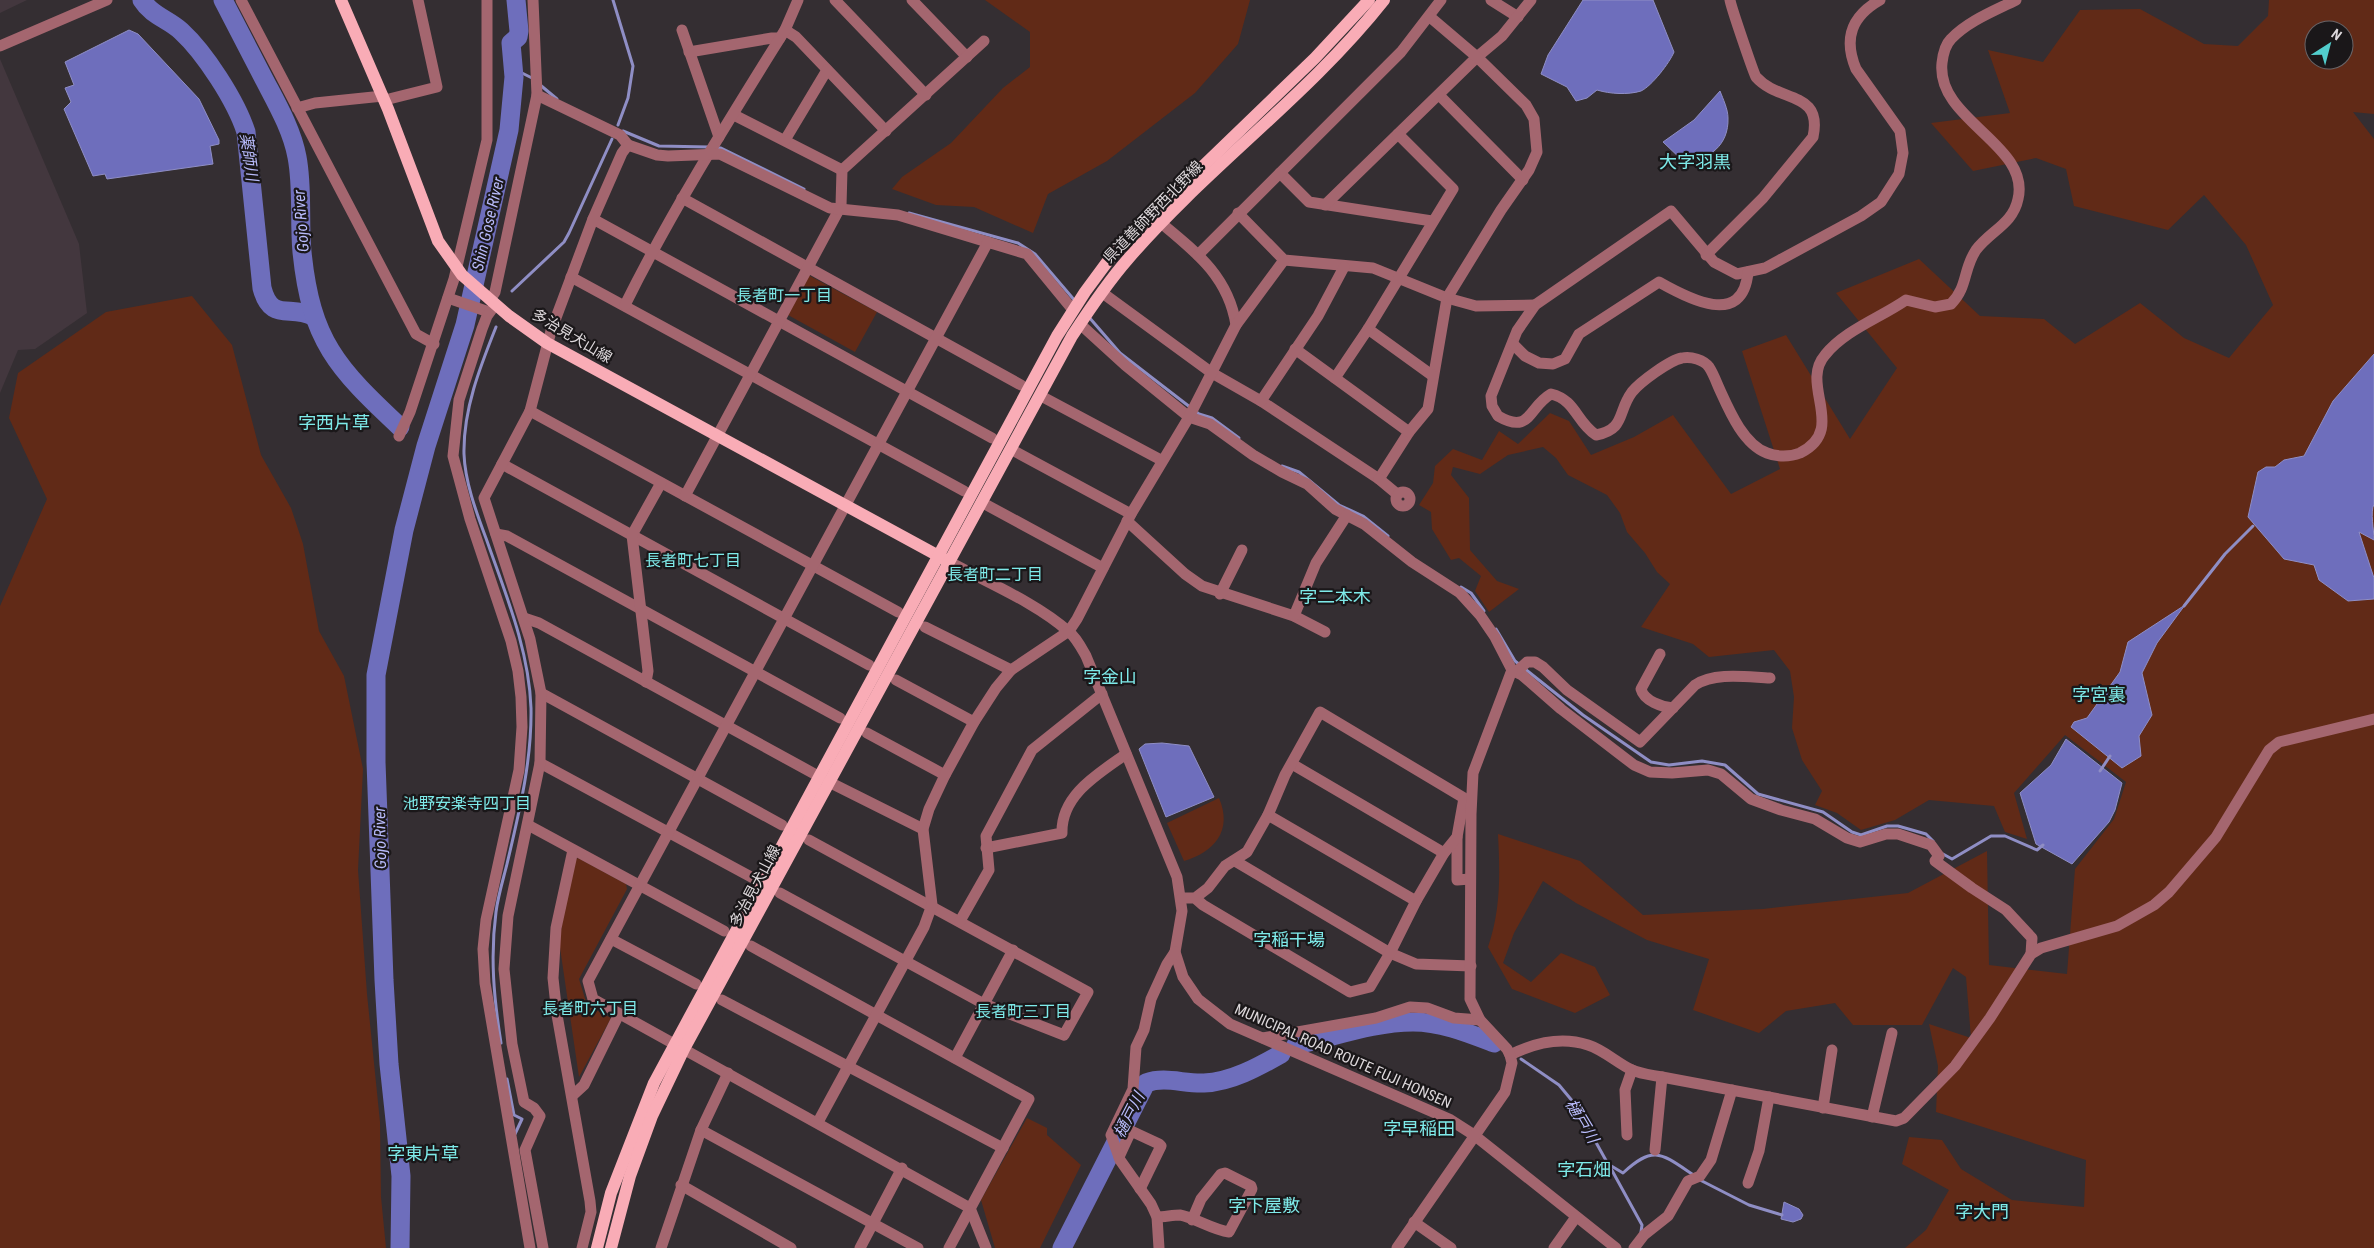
<svg xmlns="http://www.w3.org/2000/svg" width="2374" height="1248" font-family="'Roboto Condensed','Noto Sans JP',sans-serif">
	<rect width="100%" height="100%" fill="#342e32"/>
	<g fill="#43373e">
		<polygon points="0,0 27,0 0,13"/>
		<polygon points="0,59 79,244 87,313 35,349 18,350 0,393"/>
	</g>
	<g fill="#612a17" fill-rule="evenodd">
		<polygon points="985,0 1250,0 1238,44 1195,93 1107,161 1048,194 1033,233 974,207 936,205 892,189 902,177 951,143 1003,88 1030,67 1030,32"/>
		<path d="M 2269,0 L 2374,0 L 2374,114 L 2353,112 L 2374,139 L 2374,1248 L 1905,1248 L 1926,1230 L 1949,1190 L 1902,1164 L 1909,1137 L 1942,1140 L 1961,1169 L 2012,1200 L 2084,1207 L 2086,1160 L 1936,1112 L 1938,1066 L 1929,1024 L 1971,1038 L 1966,977 L 1953,968 L 1922,1025 L 1853,1025 L 1835,1003 L 1786,1011 L 1759,1033 L 1693,1010 L 1709,959 L 1647,940 L 1576,903 L 1543,881 L 1514,933 L 1503,963 L 1531,982 L 1561,953 L 1595,967 L 1610,995 L 1575,1013 L 1512,989 L 1488,947 C 1501,909 1500,874 1498,834 L 1580,861 L 1643,915 L 1763,909 L 1908,893 L 1987,851 L 1989,965 L 2067,974 L 2075,869 L 2114,819 L 2126,782 L 2065,735 L 2014,793 L 2027,839 L 2005,832 L 1994,806 L 1929,800 L 1895,820 L 1861,830 L 1837,813 L 1815,805 L 1822,791 L 1802,760 L 1792,728 L 1794,697 L 1790,671 L 1774,650 L 1709,657 L 1693,644 L 1641,627 L 1670,584 L 1657,572 L 1645,553 L 1627,532 L 1620,513 L 1607,495 L 1568,475 L 1556,458 L 1543,447 L 1508,455 L 1480,474 L 1453,467 L 1451,475 L 1469,498 L 1470,550 L 1497,581 L 1519,589 L 1489,612 L 1475,591 L 1481,576 L 1459,558 L 1451,560 L 1432,529 L 1431,512 L 1419,505 L 1433,483 L 1435,466 L 1453,449 L 1482,460 L 1499,431 L 1518,444 L 1550,413 L 1569,421 L 1591,455 L 1634,437 L 1673,415 L 1731,494 L 1780,469 L 1742,351 L 1786,335 L 1850,439 L 1897,368 L 1836,293 L 1919,259 L 1980,316 L 2044,319 L 2075,344 L 2140,303 L 2184,338 L 2229,358 L 2273,305 L 2246,245 L 2204,195 L 2168,230 L 2074,206 L 2066,169 L 2036,158 L 1973,171 L 1931,123 L 2010,113 L 1988,50 L 2043,62 L 2080,10 L 2140,9 L 2204,44 L 2238,46 L 2268,16 ZM 2314,30 L 2344,30 L 2344,60 L 2314,60 Z"/>
		<polygon points="808,275 877,312 855,352 788,315"/>
		<polygon points="192,296 232,345 261,455 291,508 303,544 319,631 344,676 363,769 358,870 367,994 380,1122 381,1197 386,1248 0,1248 0,606 47,499 9,418 18,373 106,312"/>
		<path d="M 1219,798 C 1233,831 1214,852 1184,861 L 1167,823 Z"/>
		<polygon points="578,858 626,884 627,889 579,979 587,1005 611,1018 579,1077 559,941 574,860"/>
		<polygon points="1027,1118 1047,1128 1047,1135 1081,1165 1040,1248 995,1248 981,1200"/>
	</g>
	<g fill="#6e6ebc" stroke="#8f8ec5">
		<path d="M 1583,0 L 1653,0 L 1674,52 C 1670,62 1652,86 1641,91 C 1628,95 1610,94 1597,90 L 1587,98 L 1576,101 L 1567,87 L 1541,74 L 1548,55 Z"/>
		<polygon points="129,30 138,34 199,99 219,140 219,144 210,146 213,164 107,179 105,174 93,176 64,109 71,102 65,88 74,85 65,62"/>
		<path d="M 1720,91 C 1723,99 1728,109 1728,118 C 1729,145 1709,161 1683,161 L 1663,142 L 1694,120 Z"/>
		<path d="M 2374,354 L 2374,504 C 2370,513 2374,529 2374,540 L 2359,532 L 2374,578 L 2374,599 L 2348,601 L 2319,580 L 2314,565 L 2284,559 L 2248,517 L 2258,472 L 2266,467 L 2275,467 L 2284,460 L 2304,456 L 2333,401 Z"/>
		<polygon points="2185,605 2157,643 2142,673 2152,715 2139,736 2141,756 2122,768 2071,727 2074,722 2087,718 2120,672 2128,642"/>
		<polygon points="2066,739 2122,783 2115,810 2109,822 2072,864 2036,844 2020,793 2051,765"/>
		<polygon points="1162,743 1189,746 1214,797 1166,817 1139,749 1145,744"/>
		<polygon points="1784,1202 1799,1209 1803,1215 1801,1219 1793,1222 1781,1219"/>
	</g>
	<g fill="none" stroke-linecap="round" stroke-linejoin="round">
		<g stroke="#8f8ec5" stroke-width="3">
			<polyline points="613,0 633,66 628,98 618,125"/>
			<polyline points="514,77 522,73 532,78"/>
			<polyline points="539,84 557,99"/>
			<polyline points="623,131 659,146 709,147"/>
			<polyline points="715,148 721,148 804,189"/>
			<polyline points="909,213 1018,243 1035,254 1076,302"/>
			<polyline points="512,291 564,242 569,233 612,139"/>
			<polyline points="1088,316 1120,353 1151,377 1199,414 1212,418 1239,438"/>
			<path d="M 496,327 C 480,367 463,410 464,454 C 465,483 477,514 487,541 C 506,595 529,650 531,708 C 532,761 519,813 507,864 C 503,880 498,896 496,912 C 490,957 494,999 501,1043"/>
			<polyline points="1282,466 1299,472 1339,505 1363,516 1388,536"/>
			<polyline points="1461,587 1471,593 1484,611"/>
			<polyline points="2184,606 2225,554 2253,526"/>
			<polyline points="1496,629 1515,661 1520,665"/>
			<polyline points="1525,669 1583,715 1651,762 1669,765 1702,761 1725,765 1758,794 1823,812 1852,832 1861,835 1887,826 1898,826 1926,834 1933,841"/>
			<polyline points="2100,771 2110,756"/>
			<polyline points="1943,854 1952,859 1991,836 2005,836 2037,850 2043,845"/>
			<path d="M 1521,1059 L 1559,1085 L 1574,1103 L 1608,1164 L 1623,1173 C 1653,1145 1661,1153 1692,1174"/>
			<polyline points="507,1079 514,1115 522,1119 515,1134"/>
			<polyline points="1609,1165 1642,1225 1641,1232"/>
			<polyline points="1700,1180 1749,1205 1782,1215"/>
		</g>
		<g stroke="#6e6ebc" stroke-width="19">
			<path d="M 142,0 C 152,16 168,19 181,31 C 205,53 236,101 246,132 L 262,288 C 271,322 289,305 313,316"/>
			<path d="M 223,0 C 237,27 251,54 265,81 C 277,104 292,130 297,157 C 303,188 299,220 302,252 C 311,341 337,368 400,427"/>
			<path d="M 1296,1045 C 1334,1037 1374,1022 1413,1022 C 1441,1022 1468,1033 1494,1043"/>
			<polyline points="400,1248 401,1176 389,1064 384,980 376,762 376,675 404,530 426,446 465,325 509,130 514,77 511,43 518,37 519,31 516,0"/>
			<path d="M 1062,1248 L 1146,1083 C 1165,1076 1184,1084 1204,1083 C 1231,1082 1258,1067 1281,1054"/>
		</g>
		<g stroke="#a4666f" stroke-width="11">
			<polyline points="241,0 416,334 434,344"/>
			<polyline points="835,0 926,95"/>
			<polyline points="912,0 967,57"/>
			<polyline points="1491,0 1518,17"/>
			<path d="M 1880,0 C 1852,16 1843,38 1856,69 L 1900,131 L 1903,153 L 1899,174 L 1881,202 L 1861,216 L 1765,268 L 1737,274 L 1714,262 L 1671,211 L 1535,305 L 1517,331 L 1491,396 L 1492,406 L 1498,416 C 1531,435 1528,407 1551,394 C 1576,400 1576,422 1596,435 C 1626,429 1617,412 1632,392 C 1640,382 1670,360 1682,358 C 1691,356 1704,360 1709,367 C 1713,373 1716,381 1719,388 C 1729,410 1743,444 1767,453 C 1777,457 1790,457 1800,453 C 1848,429 1799,385 1825,355 C 1845,330 1880,318 1906,300 L 1935,307 L 1951,304 C 1968,287 1963,269 1976,250 C 1990,231 2013,224 2018,199 C 2031,145 1936,120 1942,63 C 1943,54 1945,45 1951,39 C 1968,21 1994,11 2016,0"/>
			<polyline points="682,30 719,137"/>
			<polyline points="785,30 796,37 886,131"/>
			<polyline points="0,46 107,0"/>
			<polyline points="689,52 772,38 780,38"/>
			<polyline points="537,95 620,135 628,145"/>
			<polyline points="1439,95 1523,180"/>
			<polyline points="385,100 437,87 418,0"/>
			<polyline points="297,108 315,103 383,96"/>
			<polyline points="734,115 842,170"/>
			<polyline points="785,140 827,70"/>
			<polyline points="1280,173 1309,202 1432,221"/>
			<polyline points="682,198 1021,385"/>
			<polyline points="1325,205 1477,57 1502,36 1531,0"/>
			<polyline points="1238,213 1284,260 1373,268 1447,298 1476,306 1535,305"/>
			<path d="M 1155,218 C 1192,249 1228,274 1236,325"/>
			<polyline points="593,219 992,438"/>
			<polyline points="1198,255 1401,52 1441,0"/>
			<path d="M 1706,255 L 1763,198 L 1813,137 C 1823,90 1779,103 1756,77 C 1754,74 1731,7 1730,0"/>
			<polyline points="571,277 964,491"/>
			<polyline points="1104,294 1212,373 1261,401 1379,479 1409,432 1428,409 1447,298 1501,210 1529,170 1537,152 1534,119 1526,105 1477,57 1430,17"/>
			<polyline points="448,298 489,312"/>
			<polyline points="490,300 495,292 537,95 533,0"/>
			<polyline points="495,305 487,316 482,329 459,400 453,456 470,519 511,641 518,671 521,697 522,727 519,770 486,920 483,949 485,983 530,1248"/>
			<path d="M 625,305 C 672,210 729,120 785,30 L 798,0"/>
			<polyline points="1080,324 1125,365 1189,417 1210,424 1253,455 1282,472 1307,484 1335,509 1364,524 1412,562 1460,593 1480,615 1495,637 1512,670 1522,675 1561,709 1634,765 1650,772 1672,773 1708,770 1721,774 1751,799 1781,810 1815,819 1847,838 1860,842 1886,834 1898,834 1931,845 1939,856 1935,861 1972,888 2006,910 2032,938 2031,954"/>
			<polyline points="1368,329 1433,376"/>
			<path d="M 1513,344 L 1525,356 L 1539,363 L 1553,364 L 1565,359 L 1579,334 L 1659,282 C 1689,299 1743,328 1748,272"/>
			<polyline points="1295,349 1409,432"/>
			<polyline points="1335,378 1368,329 1453,189 1398,134"/>
			<polyline points="1041,396 1161,460"/>
			<polyline points="1261,401 1318,316 1344,267"/>
			<polyline points="530,411 898,612"/>
			<polyline points="399,436 410,412 454,279 487,140 487,0"/>
			<polyline points="1016,452 1131,514"/>
			<polyline points="502,464 869,665"/>
			<polyline points="1379,479 1397,494"/>
			<circle cx="1403" cy="499" r="7"/>
			<polyline points="685,496 841,206 842,170 984,41"/>
			<polyline points="983,503 1103,568"/>
			<polyline points="1127,521 1185,574 1202,586 1294,616 1325,632"/>
			<polyline points="496,534 507,536 840,718"/>
			<path d="M 950,562 C 988,583 1035,602 1068,631 C 1076,637 1081,647 1086,656 L 1177,877 L 1182,911 L 1175,952 L 1183,977 L 1198,999 L 1230,1024 L 1449,1119 L 1474,1135 L 1616,1248"/>
			<polyline points="1220,594 1242,550"/>
			<polyline points="1294,616 1316,563 1347,515"/>
			<polyline points="524,618 539,623 820,777"/>
			<polyline points="925,627 1011,670"/>
			<path d="M 1660,654 L 1641,689 C 1644,701 1662,707 1673,708"/>
			<path d="M 1516,672 L 1527,662 L 1535,662 L 1543,667 L 1567,690 L 1640,742 L 1695,685 C 1715,672 1746,677 1770,678"/>
			<polyline points="896,680 974,722"/>
			<polyline points="646,682 648,671 632,535 661,483"/>
			<polyline points="541,693 782,825"/>
			<polyline points="867,733 945,775"/>
			<polyline points="540,763 753,878"/>
			<polyline points="1292,764 1444,853"/>
			<polyline points="829,782 923,829"/>
			<polyline points="1268,815 1416,901"/>
			<polyline points="528,825 724,931"/>
			<polyline points="1457,837 1457,880 1470,879"/>
			<path d="M 986,848 L 1062,833 C 1061,795 1098,774 1126,754"/>
			<polyline points="573,850 556,928 553,978 557,1015 590,1201 591,1212 582,1248"/>
			<polyline points="1235,861 1390,953 1416,964 1471,966"/>
			<polyline points="780,893 984,1004 1064,1035 1088,992 809,840"/>
			<polyline points="1182,898 1195,898 1203,905 1350,992 1370,987 1390,953 1416,901 1444,853 1457,837 1464,798 1320,712 1285,775 1268,815 1247,852 1225,866 1208,888 1195,898"/>
			<polyline points="960,921 989,870 986,836 1032,750 1102,694"/>
			<polyline points="611,939 696,984"/>
			<polyline points="751,946 1029,1099 949,1248"/>
			<polyline points="722,1000 1003,1148"/>
			<polyline points="1263,1038 1376,1018 1410,1007 1427,1008 1454,1018 1480,1020"/>
			<path d="M 1510,1055 C 1534,1043 1561,1036 1588,1045 C 1604,1050 1617,1063 1632,1070 C 1641,1074 1652,1075 1662,1077 L 1896,1121 L 1904,1118 L 1955,1066 L 1990,1018 L 2031,954 L 2041,948 L 2117,926 L 2154,905 L 2169,892 L 2216,837 L 2269,750 L 2279,742 L 2374,719"/>
			<polyline points="955,1058 1013,950"/>
			<polyline points="572,1096 584,1085 619,1014"/>
			<polyline points="1823,1108 1832,1050"/>
			<polyline points="1872,1117 1892,1033"/>
			<polyline points="818,1122 924,927 932,905 923,829 929,809 945,775 974,722 996,688 1011,670 1069,631 1077,619 1131,514 1189,417 1236,325 1284,260"/>
			<polyline points="701,1130 918,1248"/>
			<polyline points="1627,1135 1625,1090 1632,1070"/>
			<polyline points="1655,1150 1662,1077"/>
			<polyline points="1119,1157 1131,1131 1159,1144 1161,1146 1140,1189"/>
			<polyline points="1748,1183 1759,1151 1769,1097"/>
			<polyline points="681,1185 791,1248"/>
			<path d="M 1157,1217 C 1164,1217 1173,1215 1180,1215 C 1193,1217 1213,1230 1229,1232 L 1252,1189 L 1251,1186 L 1225,1173 L 1221,1174 L 1201,1199 L 1192,1220"/>
			<polyline points="1414,1222 1451,1248"/>
			<polyline points="543,1248 525,1150 540,1116 534,1108 524,1102 512,1044 504,969 508,916 540,763 541,693 530,639 484,498 530,411 551,331 593,219 622,153 628,145 657,155 668,156 720,154 830,208 898,215 1027,254 1073,310"/>
			<polyline points="661,1248 701,1130 728,1073"/>
			<polyline points="860,1248 902,1168"/>
			<polyline points="986,1248 970,1208 593,999 588,981 988,242"/>
			<polyline points="1159,1248 1157,1217 1151,1204 1120,1160 1111,1135 1133,1089 1136,1047 1144,1030 1151,999 1167,964 1175,952"/>
			<polyline points="1397,1248 1505,1092 1512,1063 1510,1055 1507,1049 1480,1020 1470,999 1471,814 1473,773 1512,670"/>
			<polyline points="1554,1248 1576,1217"/>
			<polyline points="1634,1248 1644,1235 1668,1216 1688,1181 1700,1176 1711,1160 1732,1090"/>
		</g>
		<g stroke="#f9acb6" stroke-width="12">
			<polyline points="341,0 388,109 438,241 462,275 509,316 547,343 946,560"/>
			<polyline points="597,1248 611,1193 654,1083 1057,336 1085,292 1116,250 1315,58 1369,0"/>
			<path d="M 611,1248 L 630,1176 L 652,1116 L 684,1049 L 1072,336 C 1089,310 1107,283 1128,259 C 1207,167 1309,95 1384,0"/>
		</g>
	</g>
	<g text-anchor="middle" dominant-baseline="central" stroke-width="4.5" stroke-linejoin="round" paint-order="stroke">
		<g font-size="15" fill="#ddd8db" stroke="#1a1719">
			<text transform="translate(1153 212) rotate(-46)">県道善師野西北野線</text>
			<text transform="translate(572 336) rotate(31)">多治見犬山線</text>
			<text transform="translate(755 886) rotate(-62)">多治見犬山線</text>
			<text transform="translate(1343 1056) rotate(24)">MUNICIPAL ROAD ROUTE FUJI HONSEN</text>
		</g>
		<g font-size="16" font-style="italic" fill="#b8bbfb" stroke="#1a1719">
			<text transform="translate(249 157) rotate(82)">薬師川</text>
			<text transform="translate(301 221) rotate(-94)">Gojo River</text>
			<text transform="translate(488 224) rotate(-77)">Shin Gose River</text>
			<text transform="translate(380 838) rotate(-91)">Gojo River</text>
			<text transform="translate(1129 1115) rotate(-63)">樋戸川</text>
			<text transform="translate(1582 1121) rotate(59)">樋戸川</text>
		</g>
		<g font-size="16" fill="#7eeae9" stroke="#1a1719">
			<text x="784" y="295">長者町一丁目</text>
			<text x="693" y="560">長者町七丁目</text>
			<text x="995" y="574">長者町二丁目</text>
			<text x="467" y="803">池野安楽寺四丁目</text>
			<text x="590" y="1008">長者町六丁目</text>
			<text x="1023" y="1011">長者町三丁目</text>
		</g>
		<g font-size="18" fill="#7eeae9" stroke="#1a1719">
			<text x="1695" y="161">大字羽黒</text>
			<text x="334" y="422">字西片草</text>
			<text x="1335" y="596">字二本木</text>
			<text x="1110" y="676">字金山</text>
			<text x="2099" y="694">字宮裏</text>
			<text x="1289" y="939">字稲干場</text>
			<text x="1419" y="1128">字早稲田</text>
			<text x="423" y="1153">字東片草</text>
			<text x="1584" y="1169">字石畑</text>
			<text x="1264" y="1205">字下屋敷</text>
			<text x="1982" y="1211">字大門</text>
		</g>
	</g>
	<g transform="translate(2329 45) rotate(36)"><circle r="24" fill="#1a1719" stroke="#686467"/>
	<path d="M0-4L9 19L0 12L-9 19Z" fill="#52cdcc"/>
	<text y="-8" font-size="14" font-weight="bold" text-anchor="middle" fill="#ddd8db">N</text>
	</g>
</svg>
